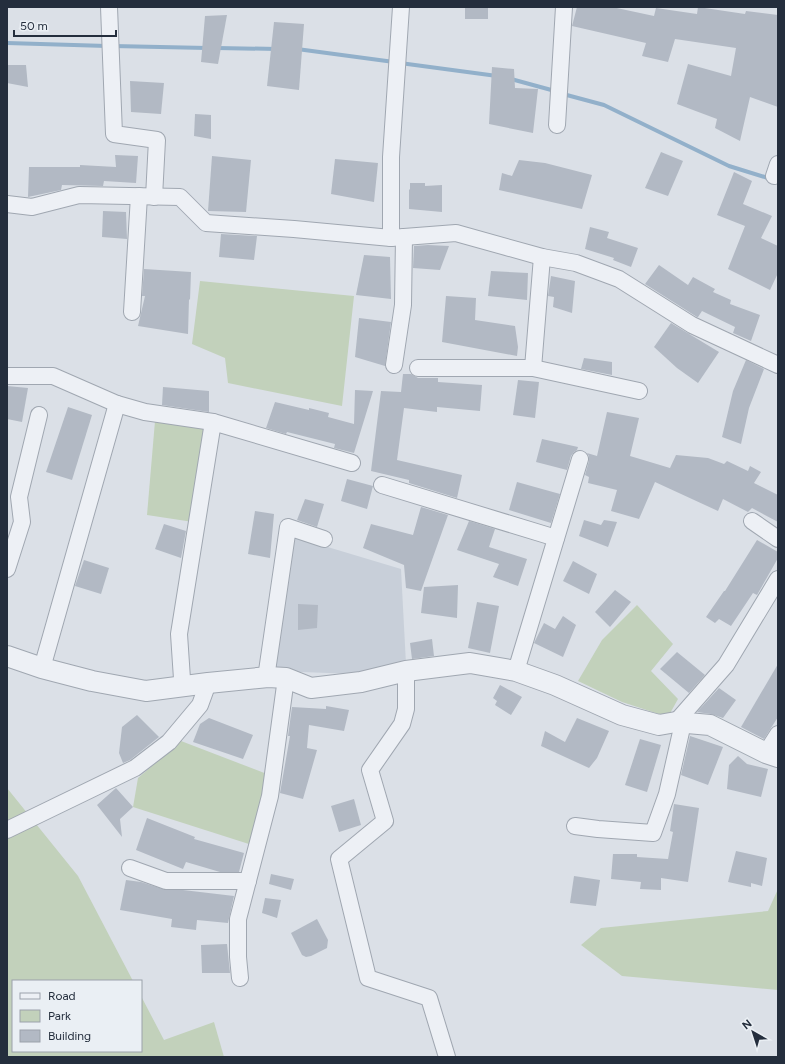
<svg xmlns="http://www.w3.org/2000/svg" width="785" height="1064" font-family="Figtree,sans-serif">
	<rect width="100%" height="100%" fill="#dbe0e7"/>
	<polygon fill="#c8cfd9" points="291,536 401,569 406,664 356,674 274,671"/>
	<g fill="#c2d1bb">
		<polygon points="200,281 354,296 342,406 228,383 225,358 192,344"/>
		<polygon points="155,421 207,427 193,522 147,515"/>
		<polygon points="637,605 673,644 651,671 678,699 668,717 622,702 578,681 602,640"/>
		<polygon points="181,741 267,774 252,845 133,807 138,778"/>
		<polygon points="7,788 78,876 133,981 13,981 13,1051 141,1051 141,996 164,1040 214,1022 224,1057 7,1057"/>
		<polygon points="778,889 778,990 622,976 581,945 601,928 768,911"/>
	</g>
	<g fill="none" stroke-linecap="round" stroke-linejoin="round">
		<g stroke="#92b0ca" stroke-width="4">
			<polyline points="7,43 107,46"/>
			<polyline points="113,46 207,48"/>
			<polyline points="217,48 277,49"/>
			<polyline points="297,49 394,62"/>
			<polyline points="400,63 497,76"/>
			<polyline points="511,79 555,91"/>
			<polyline points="563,94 604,105 729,166 771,179"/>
		</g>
	</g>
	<g fill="#b2b9c4">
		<rect x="465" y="7" width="23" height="12"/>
		<polygon points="577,7 612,7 654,16 656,8 697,14 698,7 745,14 746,11 778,15 778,107 750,97 740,141 715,128 717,119 677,104 688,64 731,76 736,48 675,39 668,62 642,56 646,43 572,26"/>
		<polygon points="227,15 218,64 201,62 205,16"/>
		<polygon points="274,22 304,24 299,90 267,86"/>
		<polygon points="7,65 26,65 28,87 7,83"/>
		<polygon points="492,67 514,69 515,88 538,89 533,133 489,124"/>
		<polygon points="130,81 164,83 161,114 131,112"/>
		<polygon points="195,114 211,115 211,139 194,136"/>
		<polygon points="661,152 683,161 668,196 645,188"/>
		<polygon points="115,155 138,156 136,183 104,181 103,186 62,185 61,190 28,197 29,167 80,167 80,165 116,167"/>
		<polygon points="212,156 251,160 246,212 208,211"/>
		<polygon points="335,159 378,163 374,202 331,194"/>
		<polygon points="519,160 545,163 592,175 582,209 499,190 502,173 512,176"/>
		<polygon points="734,172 752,181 743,204 772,216 761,238 778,246 778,273 770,290 728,269 745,226 717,215"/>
		<polygon points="410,183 425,183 425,186 442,185 442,212 409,209 409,190 410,189"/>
		<polygon points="103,211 126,212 127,239 102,237"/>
		<polygon points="590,227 609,232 607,238 638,248 631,267 613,260 614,258 585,249"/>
		<polygon points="221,234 257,236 254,260 219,257"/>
		<polygon points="428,245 449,246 440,270 413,268 414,246"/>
		<polygon points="364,255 390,257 391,299 356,295"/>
		<polygon points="659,265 688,285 693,277 715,289 713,292 731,300 730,304 760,315 751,341 733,333 735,327 702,311 698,317 697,317 645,284"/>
		<polygon points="144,269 191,272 190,300 189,299 188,334 138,326 145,296 142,296"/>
		<polygon points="491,271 528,273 527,300 488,296"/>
		<polygon points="551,276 575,281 572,313 553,307 554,297 548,296"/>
		<polygon points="446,296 476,298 475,320 515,326 518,347 517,356 442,342"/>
		<polygon points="359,318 391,322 385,366 355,357"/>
		<polygon points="671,323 719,352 698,383 677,368 654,347"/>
		<polygon points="584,358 612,362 612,375 581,369"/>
		<polygon points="746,360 764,369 749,408 741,444 722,437 733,391"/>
		<polygon points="403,374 411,374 418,378 438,378 438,382 482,385 480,411 437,407 437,412 404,408 397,460 462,475 457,498 409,483 409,480 371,471 381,391 401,392"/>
		<polygon points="518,380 539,382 535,418 513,415"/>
		<polygon points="7,386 28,388 22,422 7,419"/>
		<polygon points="163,387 209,391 209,412 162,405"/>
		<polygon points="355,390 373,391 354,453 334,448 335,444 287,432 286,434 266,428 275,402 309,410 309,408 329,413 328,417 354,424"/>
		<polygon points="68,407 92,415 72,480 46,472"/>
		<polygon points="607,412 639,418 630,456 670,468 676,455 708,458 724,464 727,461 748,471 750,466 761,472 754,483 778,495 778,522 752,508 748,512 723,499 718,511 655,482 639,519 611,511 617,490 588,483 589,477 585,475 589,461 589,456 587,453 597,456"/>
		<polygon points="542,439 578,447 577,450 574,452 571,456 567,470 536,462"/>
		<polygon points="347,479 373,486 367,509 341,501"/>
		<polygon points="517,482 560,494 551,523 509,510"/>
		<polygon points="305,499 324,504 317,527 297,520"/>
		<polygon points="421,507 448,515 421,591 406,588 404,565 363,548 371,524 413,535"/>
		<polygon points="255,511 274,514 270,558 248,554"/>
		<polygon points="584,520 601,525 604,520 617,522 608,547 579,536"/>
		<polygon points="469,521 495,529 489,547 527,559 518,586 493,577 499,564 457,550"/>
		<polygon points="164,524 186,531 181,558 155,549"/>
		<polygon points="757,540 778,552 778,558 757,595 753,593 731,626 719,619 715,623 706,617 724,591 725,591"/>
		<polygon points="84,560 109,568 101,594 75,586"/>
		<polygon points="573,561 597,574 589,594 563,581"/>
		<polygon points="458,585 457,618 421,613 424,587"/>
		<polygon points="615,590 631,602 610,627 595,612"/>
		<polygon points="477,602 499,606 490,653 468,648"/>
		<polygon points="298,604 318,605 317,628 298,630"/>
		<polygon points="563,616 576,625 563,657 534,643 544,623 555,629"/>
		<polygon points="432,639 434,656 412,659 410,643"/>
		<polygon points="677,652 705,675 689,693 660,669"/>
		<polygon points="778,664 778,717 764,739 741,727"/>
		<polygon points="500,685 522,697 511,715 495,705 497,701 493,698"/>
		<polygon points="719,688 736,700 723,718 711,714 697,712"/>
		<polygon points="326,706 349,710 344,731 309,725 307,748 317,750 303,799 280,793 290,736 288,736 292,707 326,709"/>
		<polygon points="137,715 159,737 130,760 123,763 119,753 122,727"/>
		<polygon points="209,718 253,735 243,759 193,742 200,724"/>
		<polygon points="577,718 609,731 597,758 589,768 541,746 545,731 565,742"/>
		<polygon points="690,736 723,747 708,785 681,775"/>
		<polygon points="640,739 661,745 647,792 625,785"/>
		<polygon points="738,756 747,764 768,769 761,797 727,789 729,765"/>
		<polygon points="116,788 133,807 120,819 122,837 97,805"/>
		<polygon points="354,799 361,825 339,832 331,806"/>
		<polygon points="674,804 699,808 688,882 661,878 661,890 640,889 641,882 611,879 613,854 637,854 637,857 668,859 673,832 670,831"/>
		<polygon points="147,818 195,837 194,839 244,853 239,872 220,872 186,862 183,869 136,850"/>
		<polygon points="736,851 767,858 762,886 751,883 751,887 728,882"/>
		<polygon points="271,874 294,879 291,890 269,884"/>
		<polygon points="574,876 600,880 596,906 570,903"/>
		<polygon points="126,880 141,882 166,890 183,890 234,896 228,923 197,920 196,930 171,927 172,919 120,910"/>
		<polygon points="265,898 281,900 277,918 262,913"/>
		<polygon points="317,919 328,940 327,948 311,956 306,957 302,955 291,933"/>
		<polygon points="227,944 230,973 202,973 201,945"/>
	</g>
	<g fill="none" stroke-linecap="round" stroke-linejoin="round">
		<defs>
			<g id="minor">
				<polyline points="109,7 114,134 157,140 154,197"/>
				<polyline points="557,125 564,7"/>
				<polyline points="774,176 778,164"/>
				<polyline points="7,204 32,207 79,195 180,197 206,223 294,229 391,238 456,233 542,257 576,263 619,279 692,325 778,365"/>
				<polyline points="391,238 391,157 401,7"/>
				<polyline points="132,312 139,196"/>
				<polyline points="394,365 403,305 404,237"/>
				<polyline points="418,368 533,368 639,391"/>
				<polyline points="533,368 542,257"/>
				<polyline points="7,376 53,376 117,404 145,412 213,422"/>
				<polyline points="382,485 556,538"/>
				<polyline points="752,521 778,539"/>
				<polyline points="7,569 22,522 19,497 39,415"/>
				<polyline points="42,668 117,404"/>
				<polyline points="406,671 406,709 402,724 370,770 385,821 339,859 368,978 429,998 447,1057"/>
				<polyline points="516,671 580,459"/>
				<polyline points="266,678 288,527 324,539"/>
				<polyline points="186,686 182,679 179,634 213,422 352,463"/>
				<polyline points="676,722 726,665 778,579"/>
				<polyline points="766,753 778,734"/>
				<polyline points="575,826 598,829 653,833 667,794 683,723"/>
				<polyline points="7,830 135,768 169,742 200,705 208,683"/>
				<polyline points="130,868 166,881 248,881"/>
				<polyline points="240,978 238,957 238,919 270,796 286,678"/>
			</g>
			<polyline id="tertiary" points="7,656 42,668 92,681 146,691 208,683 268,677 286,678 311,688 361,682 406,671 470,663 516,671 555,685 622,715 659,725 676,722 710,725 766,753 778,757"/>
		</defs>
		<use href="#minor" stroke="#a0a7b1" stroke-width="18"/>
		<use href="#tertiary" stroke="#a0a7b1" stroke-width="22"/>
		<use href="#minor" stroke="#edf0f5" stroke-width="16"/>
		<use href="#tertiary" stroke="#edf0f5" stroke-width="20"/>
	</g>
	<rect width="785" height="1064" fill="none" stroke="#242e3d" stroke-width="16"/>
	<rect x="12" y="980" width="130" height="72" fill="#eaeff4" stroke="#9ba2ab"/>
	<rect x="20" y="993" width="20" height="6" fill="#edf0f5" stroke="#9ba2ab"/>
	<text x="48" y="1000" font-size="12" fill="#242e3d">Road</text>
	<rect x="20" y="1010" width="20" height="12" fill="#c2d1bb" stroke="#9ba2ab"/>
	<text x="48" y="1020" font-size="12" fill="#242e3d">Park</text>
	<rect x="20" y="1030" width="20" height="12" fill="#b2b9c4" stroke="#9ba2ab"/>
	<text x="48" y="1040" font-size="12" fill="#242e3d">Building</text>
	<g transform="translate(753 1032) rotate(321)" stroke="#eaeff4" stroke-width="3" paint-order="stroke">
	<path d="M0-3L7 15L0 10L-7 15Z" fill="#242e3d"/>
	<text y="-6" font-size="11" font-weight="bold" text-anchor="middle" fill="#242e3d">N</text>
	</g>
	<path d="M14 30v6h102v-6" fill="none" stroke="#242e3d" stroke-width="2"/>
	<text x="20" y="30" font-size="12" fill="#242e3d" stroke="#eaeff4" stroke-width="3" paint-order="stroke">50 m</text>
</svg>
